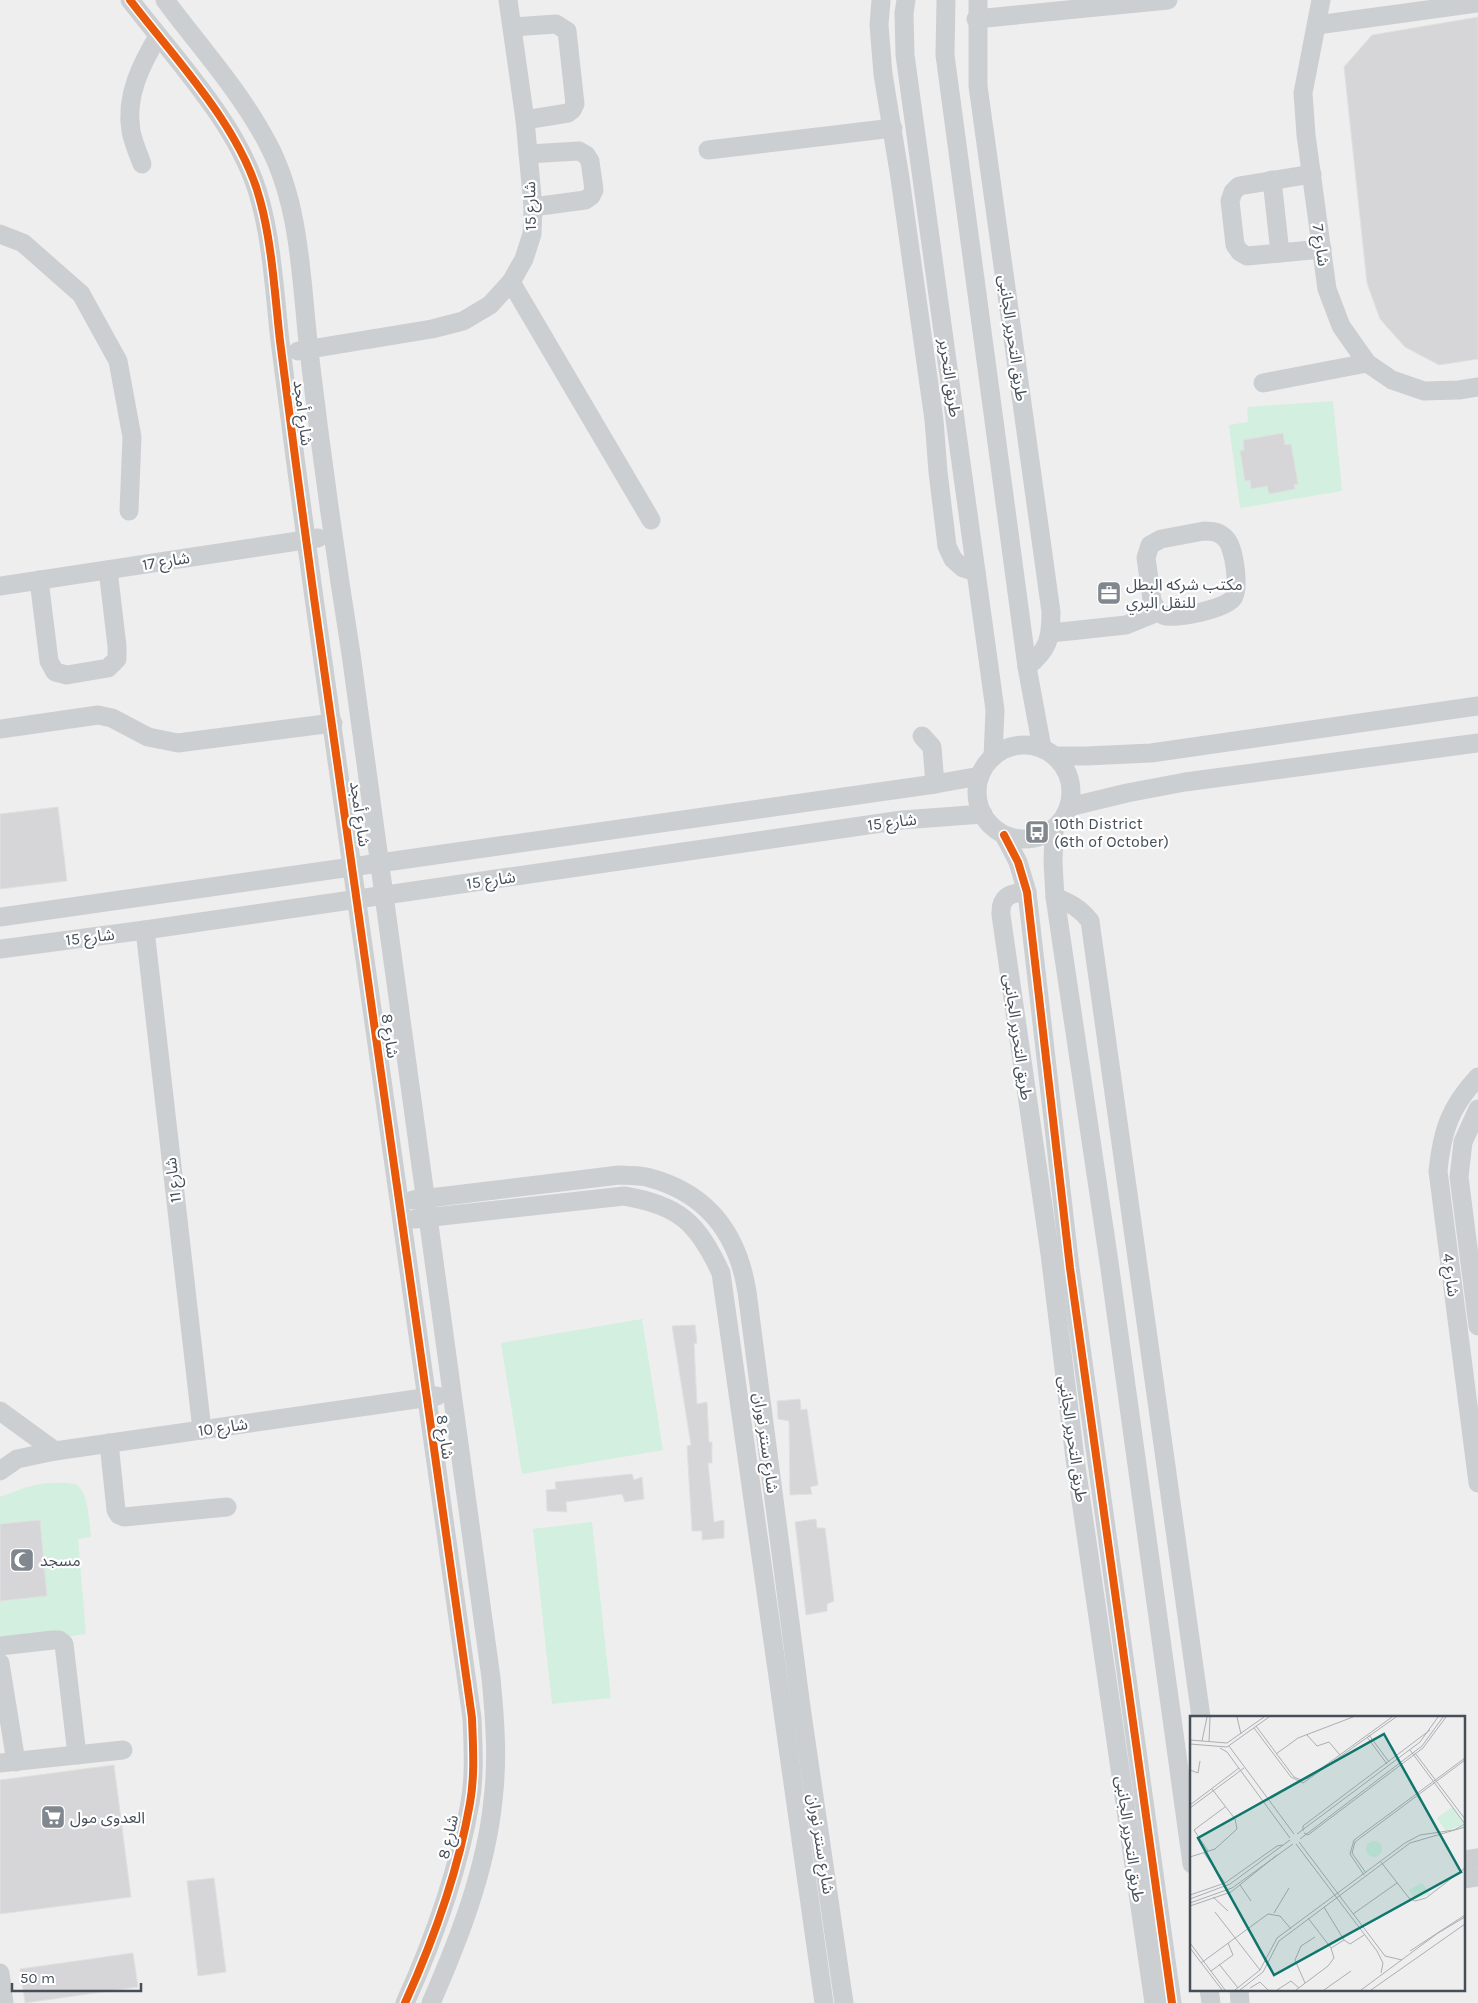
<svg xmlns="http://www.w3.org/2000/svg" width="1478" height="2003" font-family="Karla,'Noto Sans Arabic',sans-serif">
	<rect width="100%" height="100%" fill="#efeeee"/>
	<g fill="#d2efdf">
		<polygon points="1333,401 1342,491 1240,508 1229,425 1248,422 1247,407"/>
		<polygon points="642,1319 663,1450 522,1474 501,1343"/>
		<path d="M 46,1483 C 55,1483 65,1482 74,1484 C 89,1488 89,1524 91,1537 L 78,1539 L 86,1634 L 0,1646 L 0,1497 L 27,1487 Z"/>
		<polygon points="592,1522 611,1698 552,1704 533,1529"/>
	</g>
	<g fill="#d6d6d9" stroke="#e0e0e1">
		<polygon points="1478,17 1478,359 1439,365 1405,347 1380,319 1367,283 1344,67 1372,35"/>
		<polygon points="1283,433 1285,445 1291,444 1298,484 1294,485 1295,489 1269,494 1267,486 1251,489 1250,480 1245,481 1240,451 1244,450 1243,440"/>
		<polygon points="58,807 67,881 0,889 0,814"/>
		<polygon points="695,1325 697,1343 694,1344 697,1404 707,1402 709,1442 712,1442 712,1463 708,1463 714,1522 724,1520 724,1538 702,1540 702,1531 692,1531 687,1446 691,1445 672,1326"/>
		<polygon points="800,1399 801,1410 807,1409 818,1485 810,1487 812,1494 790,1495 789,1421 778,1419 777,1401"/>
		<polygon points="632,1474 634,1480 642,1477 644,1499 625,1502 622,1494 566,1502 567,1512 547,1511 546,1490 556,1489 555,1482"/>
		<polygon points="816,1519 817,1528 825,1528 834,1601 827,1604 827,1611 806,1615 795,1522"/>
		<polygon points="40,1520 47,1596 0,1601 0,1524"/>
		<polygon points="114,1765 131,1897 0,1914 0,1780"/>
		<polygon points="214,1878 226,1972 198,1976 187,1881"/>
		<polygon points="133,1953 138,1987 25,2003 20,1969"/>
	</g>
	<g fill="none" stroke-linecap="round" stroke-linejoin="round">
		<g stroke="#cccfd2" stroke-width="19">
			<path d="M 130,0 C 176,60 241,127 260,200 C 272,243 275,297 280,341 C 291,427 302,512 314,598 C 370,971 416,1345 472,1718 C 473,1746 475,1775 470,1803 C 458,1872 434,1939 405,2003"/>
			<path d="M 165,0 C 200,47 241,92 268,144 C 301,206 301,282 309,351 C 321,452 335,553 351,654 L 491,1678 C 495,1719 498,1759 493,1800 C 486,1870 459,1939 431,2003"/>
			<polyline points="881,0 879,25 883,74 900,178 934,420 938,472 947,546 953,559 963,568 976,572"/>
			<polyline points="906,0 904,13 905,55 995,710 993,757"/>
			<polyline points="946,0 945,55 1027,667 1042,748"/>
			<path d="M 978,0 L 978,86 L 1051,612 C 1051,639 1048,650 1027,667"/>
			<polyline points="1321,0 1303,93 1306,135 1327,289 1341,326 1367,363 1392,380 1424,391 1459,390 1478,387"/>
			<polyline points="976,19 1168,0"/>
			<polyline points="1317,25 1478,3"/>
			<polyline points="513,27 556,24 567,31 575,104 572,110 568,113 525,120"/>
			<polyline points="708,150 893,128"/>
			<polyline points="528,154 579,151 586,155 590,161 594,190 591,196 585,200 533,207"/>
			<path d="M 142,164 C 138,153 133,142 131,131 C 125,96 141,65 158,36"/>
			<polyline points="1312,174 1239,186 1233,192 1230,201 1235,245 1240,252 1247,256 1322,249"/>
			<polyline points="1272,180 1280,253"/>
			<polyline points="0,234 23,243 81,294 118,361 132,437 129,511"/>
			<polyline points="511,282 651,520"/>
			<polyline points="298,351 432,329 463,321 490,305 511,282 524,259 532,234 533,207 525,120 508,0"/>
			<polyline points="1263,383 1367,363"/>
			<path d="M 1204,531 C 1213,531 1220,532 1226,539 C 1234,547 1240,588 1233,598 C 1226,609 1174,620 1163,615 C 1157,612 1154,606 1152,600 L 1146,558 L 1150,545 L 1161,539 Z"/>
			<polyline points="39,580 49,661 55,672 67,675 108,668 117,659 117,646 108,570"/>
			<polyline points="0,586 318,538"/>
			<polyline points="1051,633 1126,625 1158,612"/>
			<polyline points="0,729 98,715 112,718 148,737 178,743 333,723"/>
			<polyline points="922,736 932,747 935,784"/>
			<circle cx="1024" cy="792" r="47"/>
			<polyline points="1055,756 1087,756 1151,753 1478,706"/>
			<polyline points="1069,807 1127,793 1185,782 1478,743"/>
			<polyline points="1054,829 1053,863 1055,897 1109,1262 1192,1864"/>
			<polyline points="1004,835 1018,862 1027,892 1070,1268 1172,2003"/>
			<path d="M 1027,892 C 1010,893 1000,896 1001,915 L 1050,1254 L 1075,1459 L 1154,2003"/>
			<path d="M 1055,897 C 1070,903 1080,908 1090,921 L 1201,1717"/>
			<polyline points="0,917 935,784 980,776"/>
			<polyline points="145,930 202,1430"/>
			<polyline points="0,949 145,930 902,820 983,814"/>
			<path d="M 1478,1077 C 1450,1107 1442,1131 1438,1171 L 1478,1483"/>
			<polyline points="1478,1109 1463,1142 1459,1177 1478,1326"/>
			<path d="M 413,1200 L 619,1175 C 630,1176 641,1175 650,1178 C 709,1194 738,1235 747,1292 L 801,1707 L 844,2003"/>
			<path d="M 415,1219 L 624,1196 C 679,1205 698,1223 721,1273 L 824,2003"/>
			<polyline points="0,1411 55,1451"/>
			<polyline points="109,1443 116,1510 119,1515 124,1517 227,1507"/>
			<polyline points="0,1471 17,1459 55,1451 437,1396"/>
			<polyline points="0,1646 53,1640 59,1640 64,1644 77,1755"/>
			<polyline points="0,1663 16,1762"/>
			<polyline points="0,1763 123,1750"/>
			<polyline points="1464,1860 1478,1858"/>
			<polyline points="1464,1879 1478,1877"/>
			<polyline points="0,1973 4,2003"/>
			<polyline points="1209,1989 1211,2003"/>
			<polyline points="1239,1989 1240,2003"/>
		</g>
		<defs>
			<g id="cycleway">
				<path d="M 130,0 C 176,60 241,127 260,200 C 272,243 275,297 280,341 C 291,427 302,512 314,598 C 370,971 416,1345 472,1718 C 473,1746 475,1775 470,1803 C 458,1872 434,1939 405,2003"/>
				<polyline points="1004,835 1018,862 1027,892 1070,1268 1172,2003"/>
			</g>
		</defs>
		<use href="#cycleway" stroke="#fff" stroke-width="11"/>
		<use href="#cycleway" stroke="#e8590c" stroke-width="8"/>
	</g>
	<defs>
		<symbol id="office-square" viewBox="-11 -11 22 22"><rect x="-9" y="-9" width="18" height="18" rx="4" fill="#80878e" stroke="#fff"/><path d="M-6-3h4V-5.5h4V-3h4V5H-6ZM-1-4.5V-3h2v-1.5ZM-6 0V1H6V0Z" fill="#fff"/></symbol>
		<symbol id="bus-square" viewBox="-11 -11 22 22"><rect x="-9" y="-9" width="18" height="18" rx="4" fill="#80878e" stroke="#fff"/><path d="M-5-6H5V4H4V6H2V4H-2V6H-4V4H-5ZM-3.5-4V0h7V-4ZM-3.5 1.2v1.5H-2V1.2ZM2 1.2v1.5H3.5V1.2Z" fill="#fff"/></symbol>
		<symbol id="mosque-square" viewBox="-11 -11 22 22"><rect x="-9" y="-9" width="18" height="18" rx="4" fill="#80878e" stroke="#fff"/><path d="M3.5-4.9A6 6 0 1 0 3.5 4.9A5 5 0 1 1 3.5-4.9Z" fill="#fff"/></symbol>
		<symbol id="supermarket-square" viewBox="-11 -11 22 22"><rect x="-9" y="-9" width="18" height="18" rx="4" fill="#80878e" stroke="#fff"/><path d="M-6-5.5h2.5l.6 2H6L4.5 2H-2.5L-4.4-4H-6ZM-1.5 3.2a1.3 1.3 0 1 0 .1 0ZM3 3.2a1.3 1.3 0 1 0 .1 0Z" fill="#fff"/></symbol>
	</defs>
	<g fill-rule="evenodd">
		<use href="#office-square" x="1095" y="579" width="28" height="28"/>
		<use href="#bus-square" x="1023" y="818" width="28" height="28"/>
		<use href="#mosque-square" x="8" y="1546" width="28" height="28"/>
		<use href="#supermarket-square" x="39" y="1803" width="28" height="28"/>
	</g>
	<g text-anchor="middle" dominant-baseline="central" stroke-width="4.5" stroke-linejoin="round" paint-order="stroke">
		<g font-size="16" fill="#454f5a" stroke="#fff">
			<text transform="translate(530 206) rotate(-91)">شارع 15</text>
			<text transform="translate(1321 245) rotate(82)">شارع 7</text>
			<text transform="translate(1013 338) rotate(82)">طريق التحرير الجانبى</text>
			<text transform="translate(950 378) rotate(82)">طريق التحرير</text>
			<text transform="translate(303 413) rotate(83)">شارع أمجد</text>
			<text transform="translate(166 561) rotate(-9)">شارع 17</text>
			<text transform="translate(360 814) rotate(82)">شارع أمجد</text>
			<text transform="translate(892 822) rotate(-7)">شارع 15</text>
			<text transform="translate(491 880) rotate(-8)">شارع 15</text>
			<text transform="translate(90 937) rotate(-7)">شارع 15</text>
			<text transform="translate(390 1036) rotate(82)">شارع 8</text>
			<text transform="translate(1018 1037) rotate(82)">طريق التحرير الجانبى</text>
			<text transform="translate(173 1180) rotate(-97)">شارع 11</text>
			<text transform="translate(1451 1275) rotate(83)">شارع 4</text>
			<text transform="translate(223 1427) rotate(-8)">شارع 10</text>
			<text transform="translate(445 1437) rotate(82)">شارع 8</text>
			<text transform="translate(1073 1439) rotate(82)">طريق التحرير الجانبى</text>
			<text transform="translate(766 1443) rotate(82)">شارع سنتر نوران</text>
			<text transform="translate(448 1837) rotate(-77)">شارع 8</text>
			<text transform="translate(1130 1839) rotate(82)">طريق التحرير الجانبى</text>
			<text transform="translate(821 1844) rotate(81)">شارع سنتر نوران</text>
		</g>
		<g font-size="16" fill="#454f5a" stroke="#fff" text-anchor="start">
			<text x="1126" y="584">مكتب شركه البطل<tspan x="1126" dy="18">للنقل البري</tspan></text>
			<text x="1054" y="823">10th District<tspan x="1054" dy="18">(6th of October)</tspan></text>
			<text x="40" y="1560">مسجد</text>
			<text x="70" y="1817">العدوى مول</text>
		</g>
	</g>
	<g transform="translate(1190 1716)">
		<rect width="275" height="275" fill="#efeeee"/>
		<path d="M 262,91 L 274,108 L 256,115 L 247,102 ZM176 133a8 8 0 1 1 16 0a8 8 0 1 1-16 0ZM 232,167 L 240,178 L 225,183 L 219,174 Z" fill="#d2efdf"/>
		<path fill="none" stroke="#abaeb3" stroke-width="1" d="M 47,1 L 51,18M 66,10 L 104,61 L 111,64 L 118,62 L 202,1M 64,12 L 101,61 L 113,67 L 206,1M 117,19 L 127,30 L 139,26 L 150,39M 179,19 L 199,46M 177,21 L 197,48M 0,24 L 37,27 L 74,1M 12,25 L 17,1M 19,26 L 20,1M 0,28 L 37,31 L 79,1M 39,30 L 104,118M 30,32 L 37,36 L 100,122M 225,37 L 275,103M 86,38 L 108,22 L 163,1M 0,54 L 8,57 L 10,45M 0,89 L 49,52M 0,92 L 54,52M 113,115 L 113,110 L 240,14M 114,117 L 118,119 L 233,32 L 256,1M 107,118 L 230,26 L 248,1M 110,123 L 232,30 L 253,1M 109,126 L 195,240 L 212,244M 106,128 L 187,235 L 193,247 L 191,257M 18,135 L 4,114 L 35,91M 14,137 L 35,167M 0,141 L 25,133 L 47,113 L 45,103 L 22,73M 191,146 L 219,182 L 225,185 L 236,182 L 275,152M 176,157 L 162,137 L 165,126 L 275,44M 174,159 L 160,138 L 164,124 L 275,42M 50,169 L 61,185M 0,179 L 35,167 L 87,130 L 93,129M 23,181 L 38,195M 0,183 L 40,168 L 100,124M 0,187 L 42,172 L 103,128M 0,190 L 41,176 L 87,139M 134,191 L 154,224M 25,196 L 70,254M 84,197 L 99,172M 163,198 L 207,167M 0,227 L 35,274M 0,232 L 32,274M 141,232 L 154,224 L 160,228 L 174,219M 220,235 L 275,199M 11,247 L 78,198 L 90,200 L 101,213M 29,248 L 48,272M 21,255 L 43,239 L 38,227M 115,267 L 105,244 L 111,230 L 125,221M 60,272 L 70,266 L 78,274M 45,274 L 70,254 L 87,222 L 215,127 L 230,119 L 264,114 L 275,108 L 220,34M 50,274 L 73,256 L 89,225 L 220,127 L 275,111M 87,274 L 101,265 L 109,272M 106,274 L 138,250 L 144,242 L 141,232 L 118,202M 134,274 L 161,255M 171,274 L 248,217 L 275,201M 181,274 L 275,208"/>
		<path fill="#0f766e" fill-opacity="0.15" stroke="#0f766e" stroke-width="2.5" d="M 194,18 L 271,156 L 84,259 L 8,122 Z"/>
		<rect width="275" height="275" fill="none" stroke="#454f5a" stroke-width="2.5"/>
	</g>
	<path d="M12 1983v8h129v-8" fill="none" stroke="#454f5a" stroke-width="2.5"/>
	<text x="20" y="1983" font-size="15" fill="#454f5a" stroke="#ffffff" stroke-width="4" paint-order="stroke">50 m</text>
</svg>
